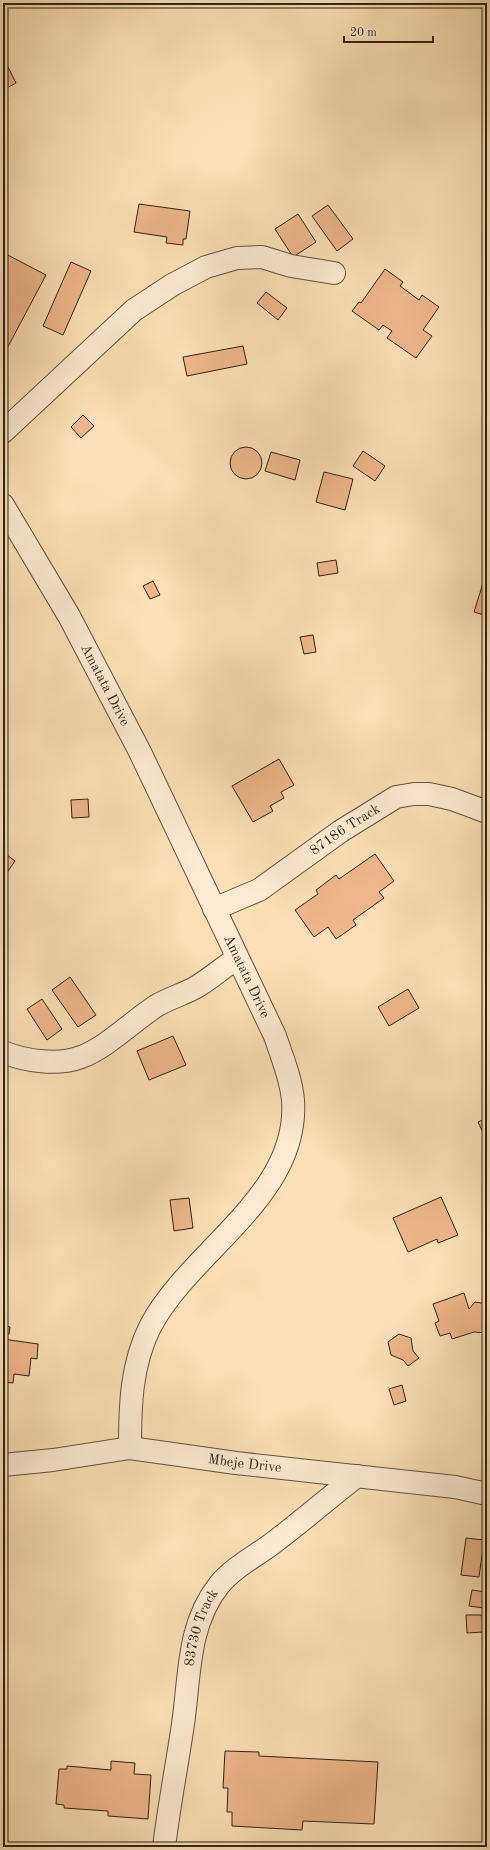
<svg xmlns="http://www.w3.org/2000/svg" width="490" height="1850" font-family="'Old Standard TT',serif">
	<rect width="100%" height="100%" fill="#fcdfb6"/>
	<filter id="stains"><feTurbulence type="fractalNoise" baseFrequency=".005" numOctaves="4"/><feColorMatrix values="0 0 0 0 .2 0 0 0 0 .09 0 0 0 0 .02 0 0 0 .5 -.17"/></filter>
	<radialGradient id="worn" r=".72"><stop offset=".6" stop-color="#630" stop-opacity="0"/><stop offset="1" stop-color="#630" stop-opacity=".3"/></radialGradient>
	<g fill="#eeb68b" stroke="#2d2319">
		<polygon points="7,65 16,83 3,90 3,67"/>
		<polygon points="3,91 8,100 3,103"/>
		<polygon points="139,204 190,211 186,239 183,239 183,245 166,243 167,237 134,232"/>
		<polygon points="328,205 353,239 337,251 312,216"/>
		<polygon points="298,214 316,242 293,257 275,229"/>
		<polygon points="4,253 46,275 3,356 3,255"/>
		<polygon points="71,262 91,271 63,335 43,326"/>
		<polygon points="385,269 403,282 400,286 419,300 422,295 439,307 423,330 432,336 416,358 387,338 392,331 383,325 379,330 352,311 359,302 361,303"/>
		<polygon points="266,292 287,308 278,320 257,303"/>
		<polygon points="243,346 247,364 187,376 183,357"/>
		<polygon points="83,415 94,426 81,438 71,427"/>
		<circle cx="246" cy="463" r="16"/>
		<polygon points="363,451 385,466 375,481 353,466"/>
		<polygon points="271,452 300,460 295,480 265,471"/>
		<polygon points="324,472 353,479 345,510 316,502"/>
		<polygon points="336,560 338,573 319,576 317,563"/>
		<polygon points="487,570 487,616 474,612"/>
		<polygon points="153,581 160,595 150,599 143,586"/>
		<polygon points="313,635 316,652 304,654 300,637"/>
		<polygon points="279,759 294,785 281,792 284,798 270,806 273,811 253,822 232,786"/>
		<polygon points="88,799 89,817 72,818 71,800"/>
		<polygon points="3,852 15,861 4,877 3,876"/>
		<polygon points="375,854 394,881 379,892 384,898 353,920 356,925 336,939 328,927 314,937 295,910 318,894 316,890 336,875 339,879"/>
		<polygon points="70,977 96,1015 78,1027 52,990"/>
		<polygon points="408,989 419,1008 389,1026 378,1007"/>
		<polygon points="42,999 62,1029 47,1040 27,1009"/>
		<polygon points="173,1036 186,1065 149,1080 137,1051"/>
		<polygon points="487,1118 487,1141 478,1122"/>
		<polygon points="441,1197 458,1235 438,1243 437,1239 408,1252 393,1218"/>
		<polygon points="189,1198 193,1228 174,1231 170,1200"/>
		<polygon points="464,1293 469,1309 475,1302 487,1304 487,1333 474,1332 452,1339 450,1333 440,1336 435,1323 439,1321 433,1304"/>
		<polygon points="3,1325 10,1327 9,1334 3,1333"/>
		<polygon points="399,1334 411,1338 413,1351 419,1358 408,1366 403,1360 391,1355 388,1342"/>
		<polygon points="3,1339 38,1344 37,1359 31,1358 29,1376 14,1374 13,1383 3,1382"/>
		<polygon points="402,1385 406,1401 394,1405 389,1389"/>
		<polygon points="466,1538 484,1540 479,1577 461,1575"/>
		<polygon points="472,1590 486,1592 484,1608 469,1606"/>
		<polygon points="466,1615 482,1615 483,1632 467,1633"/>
		<polygon points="225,1751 259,1752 259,1756 378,1762 374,1824 303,1821 302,1830 232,1826 232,1812 227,1812 228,1788 223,1788"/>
		<polygon points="111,1761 135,1763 134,1774 151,1775 148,1819 108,1816 108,1811 64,1808 64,1805 56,1804 59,1769 67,1769 67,1766 111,1770"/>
	</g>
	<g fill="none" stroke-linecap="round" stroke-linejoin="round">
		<defs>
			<g id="minor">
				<polyline points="3,432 134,310 172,285 206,267 237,258 262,257 291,266 334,273"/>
				<path id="s1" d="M 3,505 L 69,616 L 140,752 L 275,1036 C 282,1057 291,1078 293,1100 C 300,1196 190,1250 150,1327 C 131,1365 130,1406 130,1448"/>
				<path id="s2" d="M 214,909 L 259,890 L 341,831 L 396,797 L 414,794 L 429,794 L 452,799 L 487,812"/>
				<path d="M 3,1052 C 25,1061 58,1066 81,1057 C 106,1048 133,1021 156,1006 C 169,998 185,994 198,986 C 211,978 224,967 237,958"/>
				<path id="s3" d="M 3,1465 L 53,1460 L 130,1448 L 236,1463 L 455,1487 L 487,1494"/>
				<path id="s4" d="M 164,1847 C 169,1806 177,1765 183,1724 C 190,1677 187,1625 219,1585 C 232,1569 252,1558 269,1546 C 299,1524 327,1499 357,1476"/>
			</g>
		</defs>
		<use href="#minor" stroke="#615240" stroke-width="24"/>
		<use href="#minor" stroke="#fdead0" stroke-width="22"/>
	</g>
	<g text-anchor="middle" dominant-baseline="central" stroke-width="4" stroke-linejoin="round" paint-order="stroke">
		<g font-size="14" fill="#2d2319" stroke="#fdead0">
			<text stroke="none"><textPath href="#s1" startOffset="207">Amatata Drive</textPath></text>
			<text stroke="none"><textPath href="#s2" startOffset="154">87186 Track</textPath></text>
			<text stroke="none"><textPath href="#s1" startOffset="531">Amatata Drive</textPath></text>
			<text stroke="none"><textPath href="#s3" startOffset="244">Mbeje Drive</textPath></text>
			<text stroke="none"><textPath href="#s4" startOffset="223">83730 Track</textPath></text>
		</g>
	</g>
	<rect width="490" height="1850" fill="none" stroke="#fcdfb6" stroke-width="16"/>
	<rect x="4" y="4" width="482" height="1842" fill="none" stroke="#2d2319" stroke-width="2"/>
	<rect x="8" y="8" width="474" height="1834" fill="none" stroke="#2d2319"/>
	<path d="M344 36v6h89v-6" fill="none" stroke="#2d2319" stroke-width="2"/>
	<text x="350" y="36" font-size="12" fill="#2d2319" stroke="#fdead0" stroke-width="3" paint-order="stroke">20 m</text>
	<rect width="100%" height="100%" filter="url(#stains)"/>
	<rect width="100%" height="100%" fill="url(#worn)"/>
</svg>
